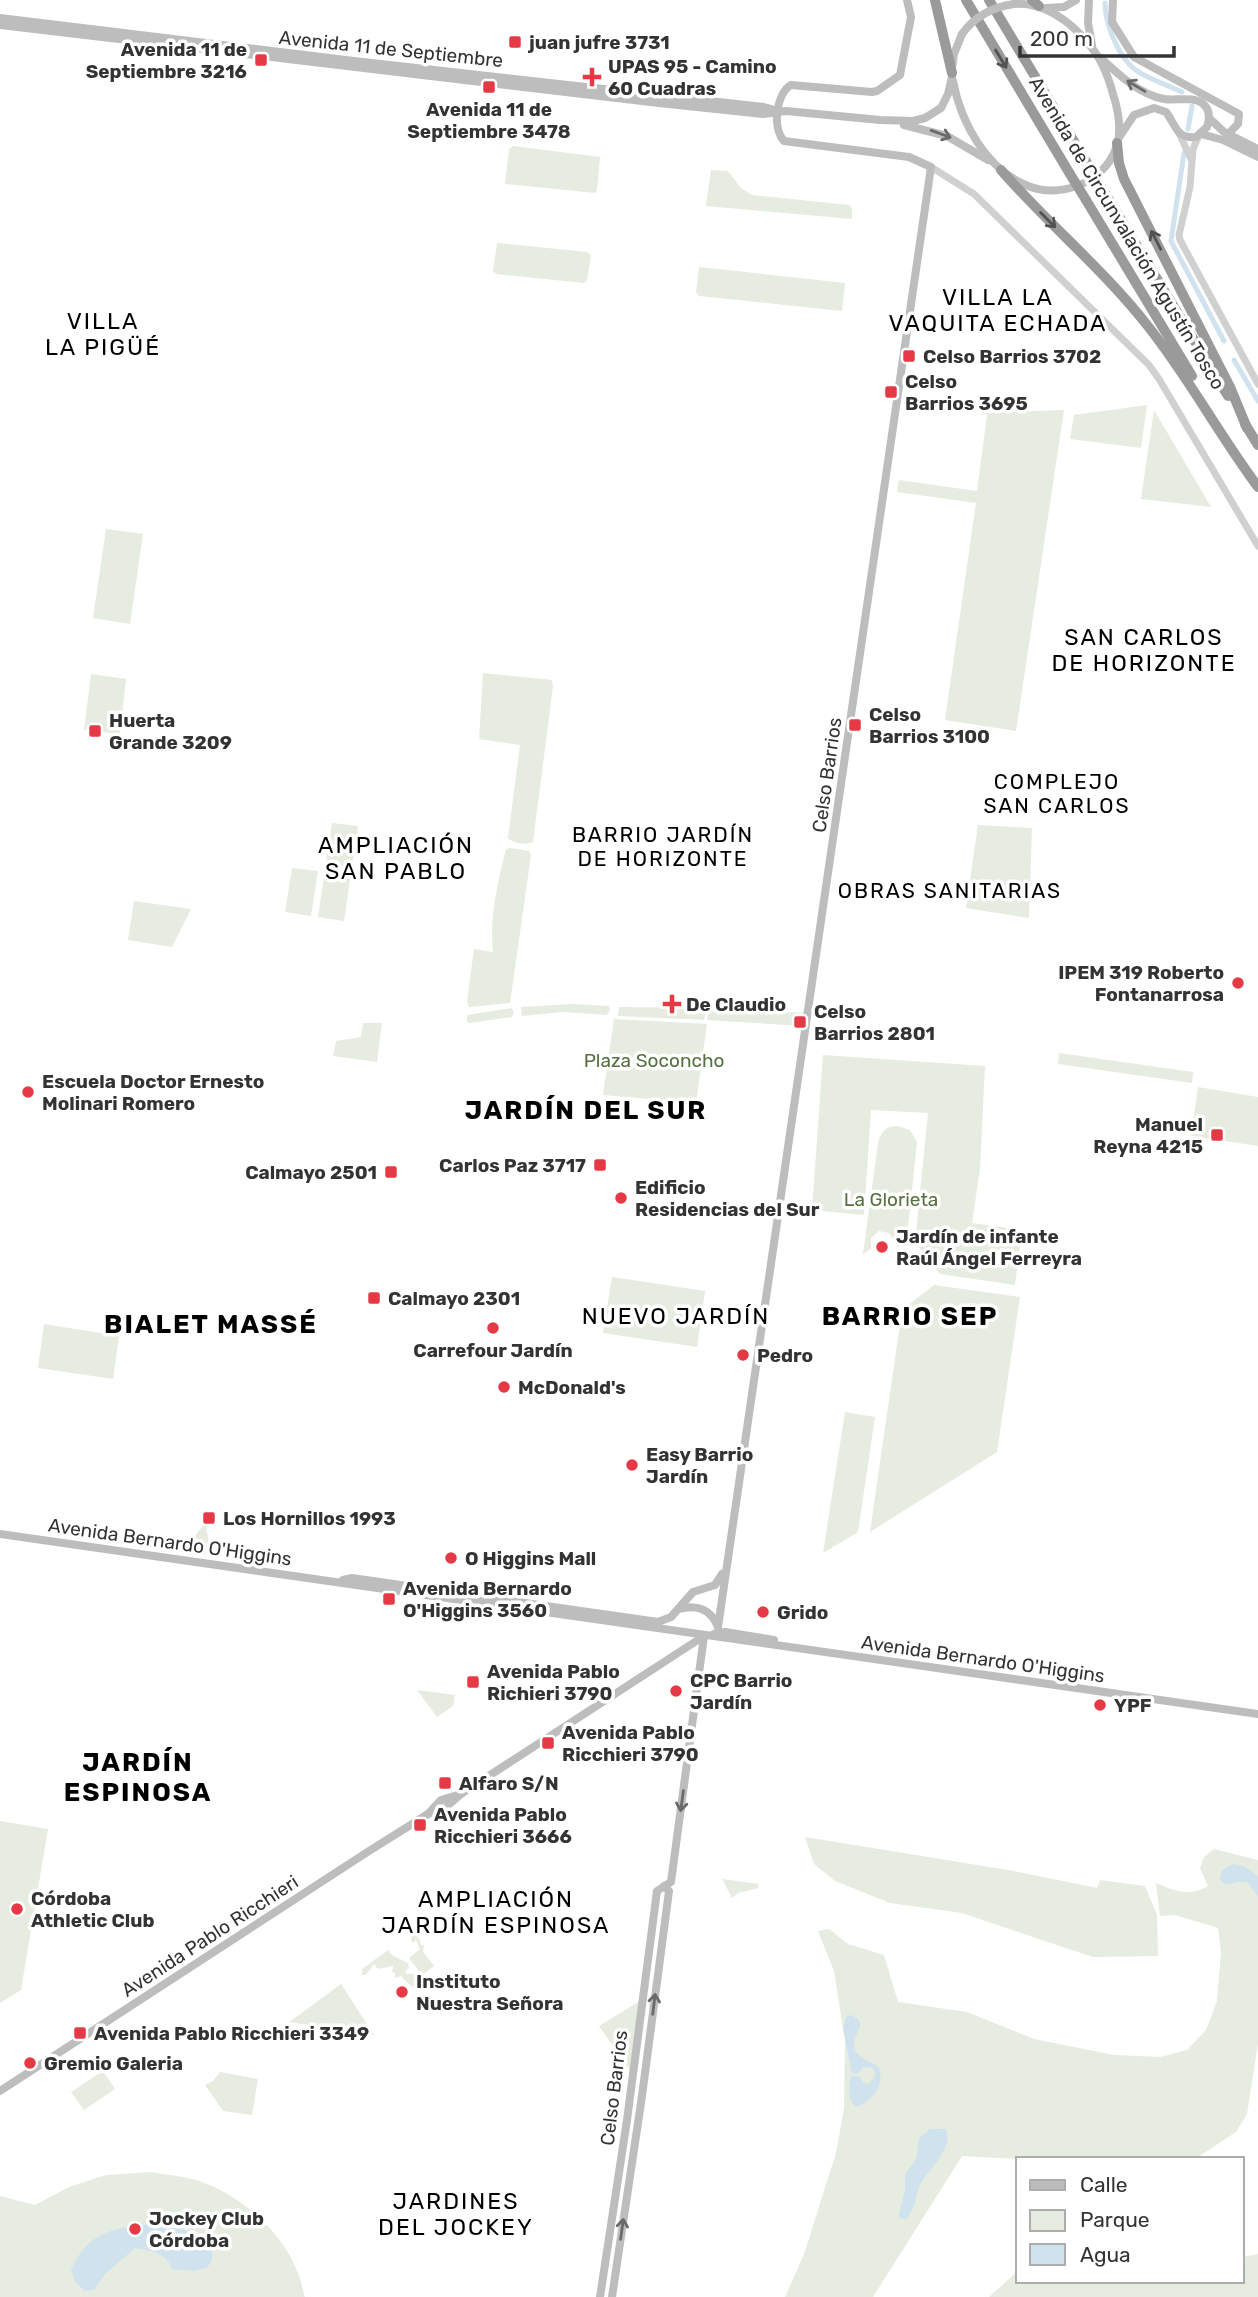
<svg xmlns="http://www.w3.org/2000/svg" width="1258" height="2297" font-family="Rubik,sans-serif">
	<rect width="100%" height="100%" fill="#fff"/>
	<g fill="#e6ecdf">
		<polygon points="513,146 600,157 597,190 595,193 505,184 509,149"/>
		<polygon points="711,170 728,171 741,188 752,195 849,205 852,209 852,219 706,206"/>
		<polygon points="497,243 587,252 591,255 587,280 584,283 496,274 493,271"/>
		<polygon points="699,267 845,283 842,311 699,296 696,292"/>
		<polygon points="1147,405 1141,448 1070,439 1074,415"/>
		<polygon points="1064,410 1016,731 945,720 976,503 897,492 899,480 977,491 987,415 981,413"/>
		<polygon points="1154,410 1211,507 1141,499"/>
		<polygon points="106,529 143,534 130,624 93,618"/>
		<path d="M 483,673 L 552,680 L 553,686 L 533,842 C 525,845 514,844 508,838 L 520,745 L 479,739 Z"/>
		<polygon points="91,674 126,679 120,734 84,730"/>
		<polygon points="332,823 358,826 344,921 318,917"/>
		<polygon points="978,825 1032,828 1029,918 966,908"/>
		<path d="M 510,848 L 529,851 L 531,855 L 510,1003 L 469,1007 L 467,1001 L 474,949 L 493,952 C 489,919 498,881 506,849 Z"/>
		<polygon points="292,868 318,871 311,916 285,912"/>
		<polygon points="134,901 191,909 172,947 128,940"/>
		<polygon points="572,1004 609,1006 610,1009 607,1015 563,1012 522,1016 521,1007"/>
		<polygon points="619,1007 706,1008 704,1020 618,1016"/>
		<polygon points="511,1008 514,1012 512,1017 469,1023 467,1021 467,1015"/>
		<polygon points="709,1009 806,1013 804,1026 707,1020"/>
		<polygon points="614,1019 707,1024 696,1103 603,1095"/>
		<polygon points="363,1023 382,1023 377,1062 333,1056 336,1041 361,1037"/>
		<polygon points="1059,1053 1193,1072 1192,1083 1058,1064"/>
		<polygon points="823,1055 985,1066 980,1169 972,1223 1022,1230 1015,1285 940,1274 915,1242 928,1113 871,1110 864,1215 812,1210"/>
		<polygon points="1198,1087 1258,1097 1258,1146 1191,1136"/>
		<path d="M 897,1126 L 910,1130 L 917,1142 L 907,1237 L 908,1246 L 898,1247 L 889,1233 L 879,1231 L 871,1238 L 871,1249 L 863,1254 L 878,1143 C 881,1132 886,1126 897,1126 Z"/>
		<polygon points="612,1277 705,1291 697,1347 603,1333"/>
		<polygon points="934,1285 1020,1297 997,1452 870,1532 902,1310"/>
		<polygon points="44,1324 119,1336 113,1379 38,1368"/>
		<polygon points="845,1412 875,1417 858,1532 823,1553"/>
		<polygon points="204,1525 206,1525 210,1551 203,1555 189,1552 187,1545"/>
		<polygon points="417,1690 455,1695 453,1706 437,1717"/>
		<polygon points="0,1821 48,1829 21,1990 0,2003"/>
		<polygon points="805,1837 1008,1870 1097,1888 1100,1880 1145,1886 1157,1915 1158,1956 1093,1957 962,1913 890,1903 835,1881 814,1864"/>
		<path d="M 1214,1849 L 1258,1860 L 1258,2043 L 1247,2114 L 1236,2132 L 1195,2159 L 1018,2159 L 962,2156 L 873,2297 L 785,2297 L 804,2254 L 836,2153 L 844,2108 L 845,2041 L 834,1971 L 818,1931 L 829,1929 L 848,1944 L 884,1955 L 898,2002 L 967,2012 L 1034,2039 L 1114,2055 L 1160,2057 L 1187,2050 L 1206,2030 L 1217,2001 L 1221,1952 L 1218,1928 L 1175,1915 L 1160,1916 L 1156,1883 C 1175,1891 1189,1897 1208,1886 L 1200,1868 L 1204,1857 Z"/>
		<polygon points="722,1879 759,1884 758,1888 738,1893 732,1898"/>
		<polygon points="420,1931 421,1933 417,1939 419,1938 421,1945 424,1945 423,1952 434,1966 422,1975 409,1958 419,1950 418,1942 416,1940 412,1943 411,1937"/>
		<polygon points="388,1950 392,1955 408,1963 409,1968 405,1971 406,1974 416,1974 416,1983 412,1987 401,1976 395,1978 395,1973 392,1972 393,1966 378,1969 374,1964 366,1975 362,1975 362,1969"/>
		<polygon points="341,1984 374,2035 289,2022 295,2018"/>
		<polygon points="640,2001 630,2070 599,2026"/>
		<polygon points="103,2071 115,2089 84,2110 71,2092"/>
		<polygon points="220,2072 258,2079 252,2115 223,2111 205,2085 213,2081"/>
		<path d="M 151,2172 C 166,2175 184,2176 199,2181 C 239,2194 282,2231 297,2271 C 301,2279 302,2288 305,2297 L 0,2297 L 0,2196 L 35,2205 L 69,2187 L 106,2175 Z"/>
		<polygon points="1258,2254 1258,2297 989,2297 1018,2271 1018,2281 1242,2281 1242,2257"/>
	</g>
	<g fill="#cfe2ee">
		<polygon points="1233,1864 1244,1866 1258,1876 1258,1896 1247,1882 1238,1882 1226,1885 1220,1880 1222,1870"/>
		<path d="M 852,2015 L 860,2021 C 861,2029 857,2031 855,2038 C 849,2055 867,2060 878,2066 C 886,2083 873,2102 856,2107 C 847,2099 849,2087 851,2076 L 859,2076 L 864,2083 L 869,2084 L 874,2078 L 875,2072 L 872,2068 L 863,2067 L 859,2073 L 852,2074 L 843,2028 L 846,2017 Z"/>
		<path d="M 930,2129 L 946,2129 C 954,2146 930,2169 921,2183 C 917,2189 917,2198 914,2205 C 912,2210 909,2215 906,2220 L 898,2217 L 905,2190 L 905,2175 L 916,2159 L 919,2138 Z"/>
		<path d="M 149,2224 L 189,2231 L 212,2249 L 212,2260 L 207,2268 L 193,2271 L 172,2269 C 167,2253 150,2250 135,2248 L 105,2274 L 94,2290 L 85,2291 L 76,2283 L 71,2270 C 87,2233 112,2228 149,2224 Z"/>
	</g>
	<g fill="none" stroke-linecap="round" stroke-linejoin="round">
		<g stroke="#cfe2ee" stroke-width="5">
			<path d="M 1105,3 C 1105,23 1117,53 1132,67 C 1142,77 1168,85 1182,92"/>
			<polyline points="1188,129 1192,106"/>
			<polyline points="1184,153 1171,241 1224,341"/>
			<polyline points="1234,360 1258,401"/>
		</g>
		<g stroke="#d0d0d0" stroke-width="7">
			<polyline points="1179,133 1191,159"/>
			<polyline points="1199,135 1193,149 1190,187 1179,235 1180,240 1258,384"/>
			<polyline points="931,167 974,194 1149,365 1159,379 1258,546"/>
		</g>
		<g stroke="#bdbdbd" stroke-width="8">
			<polyline points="1089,0 1088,23 1092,45"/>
			<polyline points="1113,0 1112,22 1134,57 1239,114 1238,124 1228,134"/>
			<polyline points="1046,8 1064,7 1076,0"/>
			<polyline points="0,18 354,61 764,107 778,111"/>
			<polyline points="0,25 659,103 763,114 786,111 880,120 913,121 925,118 941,108 948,94 952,77"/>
			<path d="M 1101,58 C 1119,75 1139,94 1164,99 C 1176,101 1192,96 1202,103 C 1210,109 1210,118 1207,127 L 1196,137 C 1176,139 1176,125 1166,112 L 1154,108 L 1134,115 L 1120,136"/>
			<polyline points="952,68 954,54 962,34"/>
			<path d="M 953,81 C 961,123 986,169 1028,186 C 1063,200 1109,180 1118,142 C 1121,126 1118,109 1113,94 C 1108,75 1100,56 1087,42 C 1069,20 1043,2 1014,4"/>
			<polyline points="1209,118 1224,132 1258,149"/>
			<polyline points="904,125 947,136 988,160"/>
			<polyline points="1201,134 1223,140 1258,157"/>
			<polyline points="0,1534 1258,1714"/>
			<polyline points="343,1580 352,1578 658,1622 671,1617 693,1592 715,1585 722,1574"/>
			<path d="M 679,1609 C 697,1604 711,1609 718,1627"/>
			<path d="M 718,1627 L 931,167 L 909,157 L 784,141 C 772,128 776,94 791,85 L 872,92 L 877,91 L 900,75 L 911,17 L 907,0"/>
			<polyline points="714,1634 725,1632 774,1640"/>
			<polyline points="428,1814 441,1800 461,1794"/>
			<polyline points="0,2091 369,1851 428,1814 446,1807 461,1794 704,1636"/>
			<polyline points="600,2297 627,2120 657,1891 671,1882 704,1636"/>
			<polyline points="612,2297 642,2096 669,1891 664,1886"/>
		</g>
		<g stroke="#9a9a9a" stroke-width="10">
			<polyline points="935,0 952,73"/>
			<polyline points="966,0 1070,174"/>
			<polyline points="989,0 1087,163"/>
			<polyline points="1032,0 1039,6"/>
			<polyline points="1117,143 1119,163 1124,179 1230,387 1247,428"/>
			<path d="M 1001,170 C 1048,224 1103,269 1147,325 C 1188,376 1219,435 1258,487"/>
			<polyline points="1103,190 1228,396"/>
			<polyline points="1086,200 1192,376"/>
			<polyline points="1245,424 1258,445"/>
		</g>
		<path stroke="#bdbdbd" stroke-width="8" d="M 962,34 C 975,16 992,7 1014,4"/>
		<g stroke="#9a9a9a" stroke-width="10">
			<polyline points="1087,163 1103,190"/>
			<polyline points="1070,174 1086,200"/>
		</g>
	</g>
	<defs><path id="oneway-shaft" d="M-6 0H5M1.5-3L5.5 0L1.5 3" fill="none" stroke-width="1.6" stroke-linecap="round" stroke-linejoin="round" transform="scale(1.75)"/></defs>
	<g stroke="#525252">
		<use href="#oneway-shaft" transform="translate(1001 59) rotate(59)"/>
		<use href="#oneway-shaft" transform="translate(1048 220) rotate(45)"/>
		<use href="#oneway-shaft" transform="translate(1156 240) rotate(-117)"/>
	</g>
	<g stroke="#6a6a6a">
		<use href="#oneway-shaft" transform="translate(1136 86) rotate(-149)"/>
		<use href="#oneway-shaft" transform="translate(941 134) rotate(20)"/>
		<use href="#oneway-shaft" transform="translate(682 1801) rotate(98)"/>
		<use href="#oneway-shaft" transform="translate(654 2004) rotate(-83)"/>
		<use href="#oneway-shaft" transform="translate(622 2229) rotate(-82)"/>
	</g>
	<g fill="#e63946" stroke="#fff" stroke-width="2.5">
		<rect x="508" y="35" width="14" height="14" rx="3.5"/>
		<rect x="254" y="53" width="14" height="14" rx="3.5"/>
		<path d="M588.5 66.5h7v7h7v7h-7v7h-7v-7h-7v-7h7z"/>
		<rect x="482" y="80" width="14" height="14" rx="3.5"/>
		<rect x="902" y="349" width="14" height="14" rx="3.5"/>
		<rect x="884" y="385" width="14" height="14" rx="3.5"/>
		<rect x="848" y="718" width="14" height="14" rx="3.5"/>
		<rect x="88" y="724" width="14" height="14" rx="3.5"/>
		<circle cx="1238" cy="983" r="7"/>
		<path d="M668.5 993.5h7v7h7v7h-7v7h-7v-7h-7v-7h7z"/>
		<rect x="793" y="1015" width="14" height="14" rx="3.5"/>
		<circle cx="28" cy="1092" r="7"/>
		<rect x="1210" y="1128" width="14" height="14" rx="3.5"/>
		<rect x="593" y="1158" width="14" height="14" rx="3.5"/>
		<rect x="384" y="1165" width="14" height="14" rx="3.5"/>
		<circle cx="621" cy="1198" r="7"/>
		<circle cx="882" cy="1247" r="7"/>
		<rect x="367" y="1291" width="14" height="14" rx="3.5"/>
		<circle cx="493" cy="1328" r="7"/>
		<circle cx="743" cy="1355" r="7"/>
		<circle cx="504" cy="1387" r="7"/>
		<circle cx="632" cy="1465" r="7"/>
		<rect x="202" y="1511" width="14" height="14" rx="3.5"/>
		<circle cx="451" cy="1558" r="7"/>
		<rect x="382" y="1592" width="14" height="14" rx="3.5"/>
		<circle cx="763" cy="1612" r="7"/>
		<rect x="466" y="1675" width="14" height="14" rx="3.5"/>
		<circle cx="676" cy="1691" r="7"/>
		<circle cx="1100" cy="1705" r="7"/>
		<rect x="541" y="1736" width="14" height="14" rx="3.5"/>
		<rect x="438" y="1776" width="14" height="14" rx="3.5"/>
		<rect x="413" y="1818" width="14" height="14" rx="3.5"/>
		<circle cx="17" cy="1909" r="7"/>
		<circle cx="402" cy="1992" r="7"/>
		<rect x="73" y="2026" width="14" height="14" rx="3.5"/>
		<circle cx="30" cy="2063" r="7"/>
		<circle cx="135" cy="2229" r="7"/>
	</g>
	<g text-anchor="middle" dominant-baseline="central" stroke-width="7" stroke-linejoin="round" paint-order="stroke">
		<g font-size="19" font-weight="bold" fill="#333" stroke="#fff" text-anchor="start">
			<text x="529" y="42">juan jufre 3731</text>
			<text x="247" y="49" text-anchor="end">Avenida 11 de<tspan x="247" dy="22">Septiembre 3216</tspan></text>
			<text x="608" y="66">UPAS 95 - Camino<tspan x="608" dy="22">60 Cuadras</tspan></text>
			<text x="489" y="109" text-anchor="middle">Avenida 11 de<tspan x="489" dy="22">Septiembre 3478</tspan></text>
			<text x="923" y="356">Celso Barrios 3702</text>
			<text x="905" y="381">Celso<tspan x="905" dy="22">Barrios 3695</tspan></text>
			<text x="869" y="714">Celso<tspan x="869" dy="22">Barrios 3100</tspan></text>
			<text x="109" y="720">Huerta<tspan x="109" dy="22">Grande 3209</tspan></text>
			<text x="1224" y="972" text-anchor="end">IPEM 319 Roberto<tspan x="1224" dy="22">Fontanarrosa</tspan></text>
			<text x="686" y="1004">De Claudio</text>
			<text x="814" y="1011">Celso<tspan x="814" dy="22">Barrios 2801</tspan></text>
			<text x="42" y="1081">Escuela Doctor Ernesto<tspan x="42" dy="22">Molinari Romero</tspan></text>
			<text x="1203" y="1124" text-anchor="end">Manuel<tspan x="1203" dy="22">Reyna 4215</tspan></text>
			<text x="586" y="1165" text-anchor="end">Carlos Paz 3717</text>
			<text x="377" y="1172" text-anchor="end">Calmayo 2501</text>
			<text x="635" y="1187">Edificio<tspan x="635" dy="22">Residencias del Sur</tspan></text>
			<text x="896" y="1236">Jardín de infante<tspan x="896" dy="22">Raúl Ángel Ferreyra</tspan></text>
			<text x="388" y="1298">Calmayo 2301</text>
			<text x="493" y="1350" text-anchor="middle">Carrefour Jardín</text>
			<text x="757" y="1355">Pedro</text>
			<text x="518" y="1387">McDonald's</text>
			<text x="646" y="1454">Easy Barrio<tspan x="646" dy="22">Jardín</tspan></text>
			<text x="223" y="1518">Los Hornillos 1993</text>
			<text x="465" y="1558">O Higgins Mall</text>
			<text x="403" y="1588">Avenida Bernardo<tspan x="403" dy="22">O'Higgins 3560</tspan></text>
			<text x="777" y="1612">Grido</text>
			<text x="487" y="1671">Avenida Pablo<tspan x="487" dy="22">Richieri 3790</tspan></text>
			<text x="690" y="1680">CPC Barrio<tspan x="690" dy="22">Jardín</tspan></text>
			<text x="1114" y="1705">YPF</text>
			<text x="562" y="1732">Avenida Pablo<tspan x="562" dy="22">Ricchieri 3790</tspan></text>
			<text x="459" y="1783">Alfaro S/N</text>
			<text x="434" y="1814">Avenida Pablo<tspan x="434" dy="22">Ricchieri 3666</tspan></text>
			<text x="31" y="1898">Córdoba<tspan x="31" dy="22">Athletic Club</tspan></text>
			<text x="416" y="1981">Instituto<tspan x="416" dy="22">Nuestra Señora</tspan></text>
			<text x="94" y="2033">Avenida Pablo Ricchieri 3349</text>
			<text x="44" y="2063">Gremio Galeria</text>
			<text x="149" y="2218">Jockey Club<tspan x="149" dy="22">Córdoba</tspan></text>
		</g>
		<g font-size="19" fill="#333" stroke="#fff">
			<text transform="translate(391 49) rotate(6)">Avenida 11 de Septiembre</text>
			<text transform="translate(1127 233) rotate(59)">Avenida de Circunvalación Agustín Tosco</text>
			<text transform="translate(827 775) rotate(-82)">Celso Barrios</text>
			<text transform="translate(170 1542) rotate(8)">Avenida Bernardo O'Higgins</text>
			<text transform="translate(983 1659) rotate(8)">Avenida Bernardo O'Higgins</text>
			<text transform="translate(210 1936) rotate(-33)">Avenida Pablo Ricchieri</text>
			<text transform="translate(614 2088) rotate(-83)">Celso Barrios</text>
		</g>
		<g font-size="19" fill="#56703f" stroke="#fff">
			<text x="654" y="1060">Plaza Soconcho</text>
			<text x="891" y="1199">La Glorieta</text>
		</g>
		<g font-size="21" letter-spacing="2" fill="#000" stroke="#fff">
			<text x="1057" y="781">COMPLEJO<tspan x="1057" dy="24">SAN CARLOS</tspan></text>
			<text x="663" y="834">BARRIO JARDÍN<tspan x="663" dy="24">DE HORIZONTE</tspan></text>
			<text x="950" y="890">OBRAS SANITARIAS</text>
		</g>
		<g font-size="23" letter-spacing="2" fill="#000" stroke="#fff">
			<text x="998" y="297">VILLA LA<tspan x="998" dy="26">VAQUITA ECHADA</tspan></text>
			<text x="103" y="321">VILLA<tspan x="103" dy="26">LA PIGÜÉ</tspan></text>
			<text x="1144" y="637">SAN CARLOS<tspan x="1144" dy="26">DE HORIZONTE</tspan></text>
			<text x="396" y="845">AMPLIACIÓN<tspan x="396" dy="26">SAN PABLO</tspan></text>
			<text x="676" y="1316">NUEVO JARDÍN</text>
			<text x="496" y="1899">AMPLIACIÓN<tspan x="496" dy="26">JARDÍN ESPINOSA</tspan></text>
			<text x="456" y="2201">JARDINES<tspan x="456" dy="26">DEL JOCKEY</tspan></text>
		</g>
		<g font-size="26" font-weight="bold" letter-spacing="2" fill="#000" stroke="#fff">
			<text x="586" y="1110">JARDÍN DEL SUR</text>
			<text x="910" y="1316">BARRIO SEP</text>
			<text x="211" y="1324">BIALET MASSÉ</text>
			<text x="138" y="1762">JARDÍN<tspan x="138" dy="30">ESPINOSA</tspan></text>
		</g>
	</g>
	<rect x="1016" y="2157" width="228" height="126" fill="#ffffff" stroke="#adadad" stroke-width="2"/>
	<rect x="1030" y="2180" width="35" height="10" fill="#bdbdbd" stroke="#adadad" stroke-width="2"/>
	<text x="1080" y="2192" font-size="21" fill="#333333">Calle</text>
	<rect x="1030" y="2210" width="35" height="21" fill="#e6ecdf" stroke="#adadad" stroke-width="2"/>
	<text x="1080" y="2227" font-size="21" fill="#333333">Parque</text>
	<rect x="1030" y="2244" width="35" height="21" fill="#cfe2ee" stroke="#adadad" stroke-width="2"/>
	<text x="1080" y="2262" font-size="21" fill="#333333">Agua</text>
	<path d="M1020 46v10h154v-10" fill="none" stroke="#333333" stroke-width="3.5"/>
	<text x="1030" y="46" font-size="21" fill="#333333" stroke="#ffffff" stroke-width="5" paint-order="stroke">200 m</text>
</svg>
